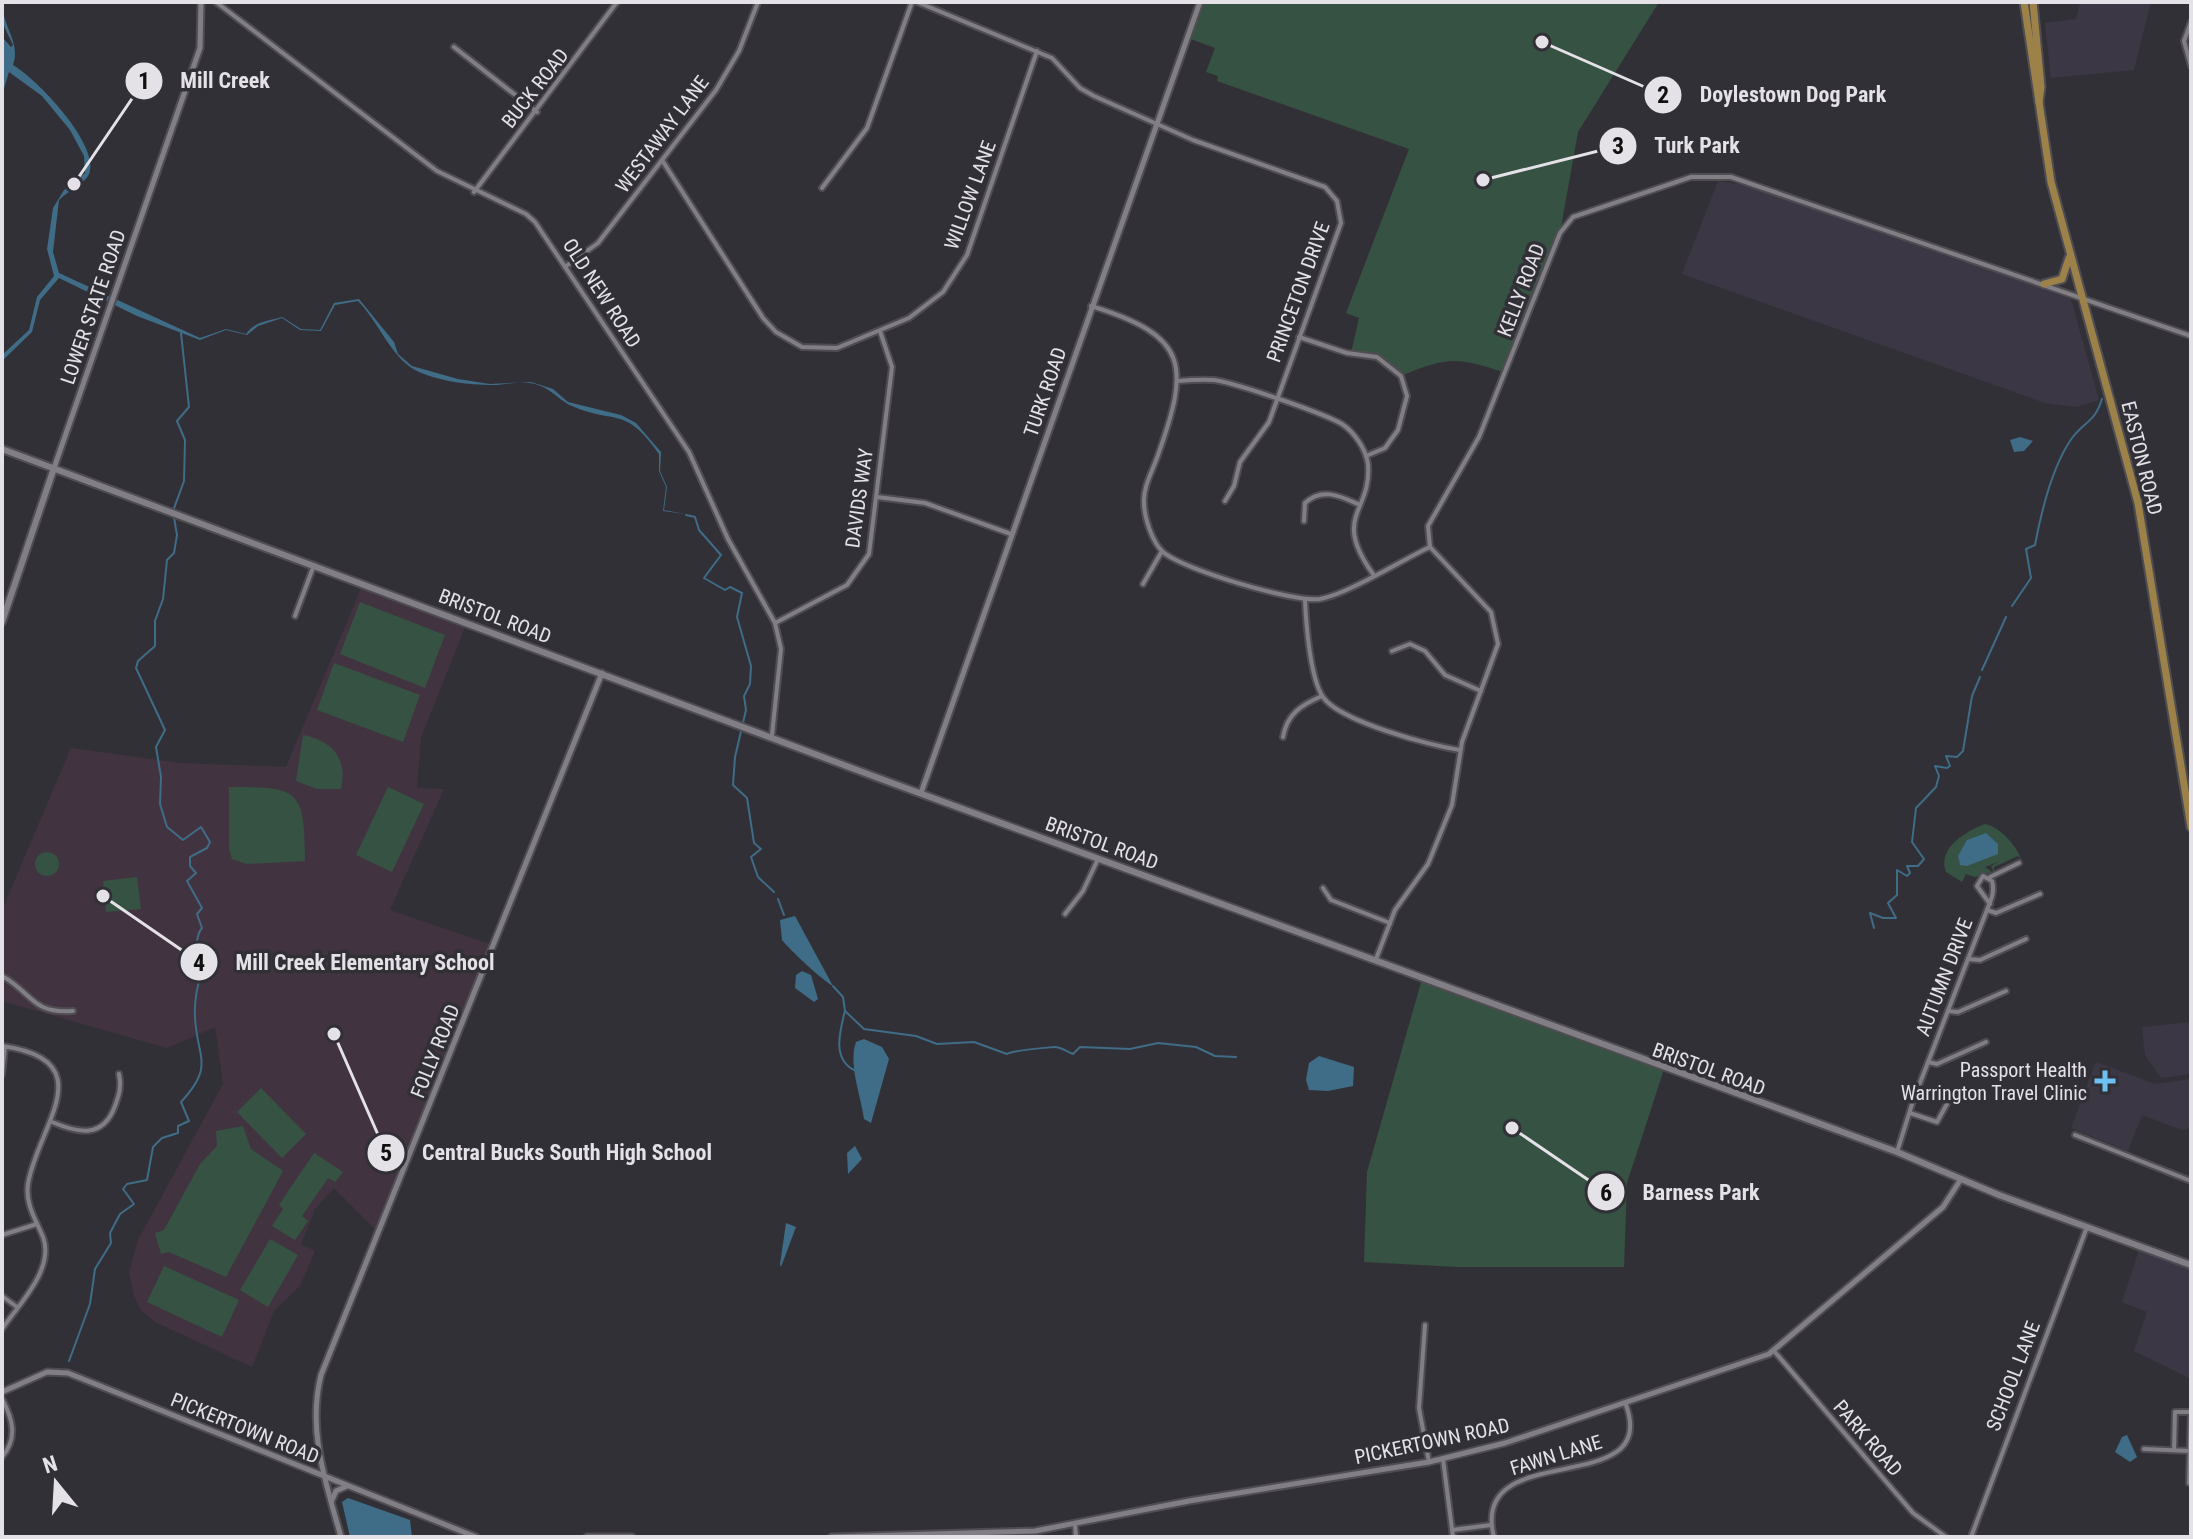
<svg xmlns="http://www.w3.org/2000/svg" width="2193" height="1539" font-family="'Roboto Condensed',sans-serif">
	<rect width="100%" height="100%" fill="#323037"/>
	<g fill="#3c3744">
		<polygon points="2074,2 2151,2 2134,70 2051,78 2045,23 2076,19 2080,4"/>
		<polygon points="1718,181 1749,186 2071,299 2099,400 2076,407 2045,403 1682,274"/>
		<polygon points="2191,1022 2191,1074 2161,1078 2145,1055 2142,1027"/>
		<polygon points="2096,1062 2155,1084 2191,1079 2191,1128 2182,1130 2142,1115 2128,1151 2071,1128"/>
		<polygon points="2139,1250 2191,1270 2191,1379 2134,1351 2147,1312 2122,1302"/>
	</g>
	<polygon fill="#423341" points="363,584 467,622 421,737 417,788 444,789 390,910 495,946 379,1233 334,1188 315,1209 301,1244 315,1251 300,1286 274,1311 252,1367 155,1322 142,1311 134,1297 129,1272 138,1240 223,1084 215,1027 167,1048 2,1001 2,910 71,748 180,763 286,767"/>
	<g fill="#365243">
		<path d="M 1202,2 L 1659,2 L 1578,132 L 1560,233 L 1506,373 C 1457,357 1448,356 1401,376 L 1386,361 L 1351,353 L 1359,318 L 1346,313 L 1409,149 L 1217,81 L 1218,76 L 1206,72 L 1215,48 L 1188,38 Z"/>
		<polygon points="360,602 445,635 425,688 340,654"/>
		<polygon points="334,663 420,695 403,742 317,710"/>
		<path d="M 303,735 C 332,741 348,758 341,789 L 317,789 L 296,781 Z"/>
		<path d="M 229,787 C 300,787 304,789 305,861 L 247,864 L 232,859 L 229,849 Z"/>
		<polygon points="388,787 424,804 392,872 356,855"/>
		<path d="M 1985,824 C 2000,827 2016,845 2021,859 L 2018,856 L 1994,867 L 1994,872 L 1991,866 L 2000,861 L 1985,867 L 1992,872 L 1975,877 L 1966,874 L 1962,882 L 1946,872 C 1937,848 1966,831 1985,824 Z"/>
		<circle cx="47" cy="864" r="12"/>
		<polygon points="137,877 141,909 106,912 103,881"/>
		<polygon points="1422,979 1664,1069 1627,1183 1624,1267 1458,1267 1364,1262 1367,1172"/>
		<polygon points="261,1088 306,1134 282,1158 237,1112"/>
		<polygon points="243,1126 251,1149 283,1171 226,1277 169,1252 161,1254 155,1233 164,1230 200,1164 217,1146 216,1131"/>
		<polygon points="314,1153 343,1172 335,1182 328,1178 302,1216 308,1221 295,1240 272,1226 283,1209 279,1205"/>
		<polygon points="270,1239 298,1255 268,1307 240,1290"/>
		<polygon points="164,1266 239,1300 222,1337 147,1302"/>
	</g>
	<g fill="#3f6c86">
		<path d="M 2,4 C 3,27 21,43 13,65 C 36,78 104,148 88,176 C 83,184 67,192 59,200 L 53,252 L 59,273 L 200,338 L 226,329 L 246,334 C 255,321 269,321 282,317 L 301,329 L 320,330 L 334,303 L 359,299 L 394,342 L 398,354 L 412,366 L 458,379 L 490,384 L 531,382 L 553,389 L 568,402 L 621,415 L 636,423 L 661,452 L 660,471 L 667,487 L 664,510 L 685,514 L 663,511 L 666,487 L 659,471 L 659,454 C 625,405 616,425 572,406 C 556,399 552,387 530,383 C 518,381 505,385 493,385 C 469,385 436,381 415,370 C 391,357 378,321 358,301 L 335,305 L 321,331 L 300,330 L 282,318 L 258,326 L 247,335 L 226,330 L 200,340 L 137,316 L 59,278 L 40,300 L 32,332 L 2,361 L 2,355 L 29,330 L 37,297 L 54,276 L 47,249 L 53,208 L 64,190 L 85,173 L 84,156 L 70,130 L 42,96 L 9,72 L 2,95 L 3,38 L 11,47 L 13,45 L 2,22 Z"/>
		<polygon points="2020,437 2033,441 2024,451 2014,452 2010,440"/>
		<polygon points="1986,833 1998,844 1998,854 1967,866 1960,865 1958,856 1967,840"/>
		<path d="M 795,916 L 833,986 C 823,981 790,950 782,940 L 780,920 Z"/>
		<polygon points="802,971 811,975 818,999 814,1002 795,988 796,975"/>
		<path d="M 864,1039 L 882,1047 L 889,1059 L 871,1123 L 864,1119 C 861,1096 848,1064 856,1042 Z"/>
		<polygon points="1319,1056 1354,1067 1353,1086 1328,1091 1309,1090 1306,1080 1309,1063"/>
		<polygon points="855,1146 862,1159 848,1174 847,1153"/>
		<polygon points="786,1223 796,1227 781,1267 780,1264"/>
		<polygon points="2127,1435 2137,1457 2130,1462 2115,1452 2122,1437"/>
		<polygon points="348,1498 410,1520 412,1537 350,1537 342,1502"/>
	</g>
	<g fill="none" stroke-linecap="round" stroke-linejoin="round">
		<g stroke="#3f6c86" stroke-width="2">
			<polyline points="173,511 184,481 185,440 177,421 189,407 181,333"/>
			<polyline points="686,515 695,517 699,530 721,555 704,578 725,590 730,587 742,593 737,617 751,666 750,684 744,696 746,710 735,757 733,785 747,798 754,843 761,849 751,857 758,877 774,892"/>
			<path d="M 2012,606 L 2031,578 L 2026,549 L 2035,545 C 2041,513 2053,465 2072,438 C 2085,421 2095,422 2102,399"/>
			<polyline points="1982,670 2006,617"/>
			<polyline points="778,899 784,915"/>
			<polyline points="1874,928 1870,913 1883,918 1896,918 1888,903 1897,895 1897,870 1907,876 1910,873 1907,866 1918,866 1924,859 1912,842 1916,808 1936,787 1939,776 1935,766 1947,768 1950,766 1946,756 1957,757 1963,751 1972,696 1980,677"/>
			<path d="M 833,986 L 843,997 L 845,1011 L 864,1029 L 916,1036 L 937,1044 L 974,1042 L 1007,1054 C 1015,1050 1043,1048 1054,1047 C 1060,1046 1067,1052 1073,1054 L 1080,1047 L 1130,1049 L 1158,1043 L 1196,1047 L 1215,1056 L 1236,1057"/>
			<path d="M 845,1011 C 840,1031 831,1060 856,1071"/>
			<path d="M 69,1361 L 90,1304 L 95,1269 L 111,1243 L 110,1233 L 120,1214 L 134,1204 L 123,1189 L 127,1184 L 147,1180 L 153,1147 L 162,1138 L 178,1133 L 178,1126 L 189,1121 L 181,1102 C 215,1065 197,1059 195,1017 C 194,999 198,985 202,969 L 192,955 C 200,947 194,937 202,928 L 197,914 L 202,908 L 187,881 L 196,873 L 190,866 L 190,857 L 207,848 L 210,842 L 201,827 L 183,840 L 167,827 L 160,804 L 161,777 L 156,747 L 165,730 L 136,668 L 138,661 L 155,646 L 155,621 L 163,599 L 167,560 L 174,553 L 177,535 L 174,517"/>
		</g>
		<defs>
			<g id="minor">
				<polyline points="216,2 437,171 526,214 535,222 689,452 728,539 775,623 781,649 772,735"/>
				<polyline points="917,2 1052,58 1080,88 1094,96 1193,140 1325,187 1337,201 1341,223 1269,422 1240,462 1234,486 1225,501"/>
				<polyline points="2191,22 2184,41 2191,66"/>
				<polyline points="454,47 537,112"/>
				<polyline points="662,160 763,318 776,332 802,347 837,348 909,318 943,292 967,255 1037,51"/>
				<polyline points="822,188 867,128 912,2"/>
				<polyline points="474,192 617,2"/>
				<polyline points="565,267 598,243 716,90 739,51 758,2"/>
				<path d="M 1091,306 C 1189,336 1190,365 1158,455 C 1153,470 1143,487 1144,502 C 1144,517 1152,542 1163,552 C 1182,569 1294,603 1320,599 C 1348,594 1400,561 1430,547"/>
				<polyline points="1299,337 1347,353 1377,357 1401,376 1407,396 1398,430 1385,448 1366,456"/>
				<path d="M 1177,381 C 1189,380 1202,379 1214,380 C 1236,383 1323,413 1342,424 C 1354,432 1366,449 1368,464 C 1372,513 1331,515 1373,574"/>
				<polyline points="877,497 925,503 1011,534"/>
				<path d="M 1304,521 L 1305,503 C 1322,487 1340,496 1358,504"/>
				<polyline points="1143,584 1162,551"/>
				<path d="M 1305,600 C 1306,623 1310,678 1323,697 C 1339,721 1431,746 1460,750"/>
				<polyline points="295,616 314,565"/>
				<polyline points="775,623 847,585 869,554 892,367 880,331"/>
				<polyline points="1392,651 1410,644 1425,651 1445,675 1481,691"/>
				<path d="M 1283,737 C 1287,714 1301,705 1322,696"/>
				<polyline points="1990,877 2019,863"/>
				<polyline points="1323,888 1331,900 1390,923"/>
				<polyline points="1987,910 1996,913 2040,894"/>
				<polyline points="1065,914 1083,891 1098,859"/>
				<polyline points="1376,959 1395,910 1428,864 1452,805 1462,742 1498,644 1491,612 1430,547 1428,526 1479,437 1560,233 1573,217 1691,177 1731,177 2191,336"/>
				<polyline points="1968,959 1980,960 2026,939"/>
				<path d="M 2,976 C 33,993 31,1014 73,1011"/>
				<polyline points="1948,1011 1958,1012 2006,991"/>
				<path d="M 2,1046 C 105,1060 37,1127 28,1184 C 25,1204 36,1220 43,1237 C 55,1269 19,1304 2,1329"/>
				<polyline points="1928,1062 1937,1064 1986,1042"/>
				<polyline points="2,1074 5,1047"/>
				<polyline points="1910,1113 1937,1122 1948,1102 1965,1093"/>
				<path d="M 52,1122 C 78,1133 103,1139 115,1106 C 119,1095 122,1086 119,1074"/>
				<polyline points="2075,1135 2191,1181"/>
				<path d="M 1897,1152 L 1913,1101 L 1987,910 C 1991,900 1995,892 1992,881 L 1983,876 L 1977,886 L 1990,904"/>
				<polyline points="2,1235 37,1224"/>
				<polyline points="2,1296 17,1307"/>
				<polyline points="1425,1325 1419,1408 1429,1462"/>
				<polyline points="1774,1351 1913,1513 1946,1537"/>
				<path d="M 2,1399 C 13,1419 18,1438 2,1457"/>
				<polyline points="2144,1449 2190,1451"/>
				<polyline points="2174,1450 2175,1412 2191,1412 2189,1483"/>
				<polyline points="1443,1459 1453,1537"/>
				<polyline points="1075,1524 1076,1537"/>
				<polyline points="1452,1530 1491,1525"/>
				<path d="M 1494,1537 C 1468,1436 1661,1501 1626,1405"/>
				<polyline points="1971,1537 2087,1227"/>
			</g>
			<g id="tertiary">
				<polyline points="54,468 200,48 201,2"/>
				<polyline points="921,793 1200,2"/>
				<polyline points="2,1392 47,1372 68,1373 476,1537"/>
				<polyline points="332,1500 336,1491 347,1486"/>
				<path d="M 341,1537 C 326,1483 307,1431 321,1375 L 602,673"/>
				<polyline points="587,1537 632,1537"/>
				<polyline points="831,1537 1035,1531 1189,1501 1429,1462 1505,1443 1769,1354 1943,1207 1961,1179"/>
			</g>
			<g id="secondary">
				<polyline points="2,449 873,776 1897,1152 1999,1195 2191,1265"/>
				<polyline points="2,622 54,468"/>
			</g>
			<g id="trunk">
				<polyline points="2024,2 2051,182 2138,503 2191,827"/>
				<polyline points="2033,2 2041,87 2039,102"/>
				<polyline points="2044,284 2062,279 2069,258"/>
			</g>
		</defs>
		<use href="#minor" stroke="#4f4d52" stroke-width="8"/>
		<use href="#tertiary" stroke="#4f4d52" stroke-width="9"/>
		<use href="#secondary" stroke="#4f4d52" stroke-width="10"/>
		<use href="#trunk" stroke="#4f4d52" stroke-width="11"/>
		<use href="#minor" stroke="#817e86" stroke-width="4"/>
		<use href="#tertiary" stroke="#817e86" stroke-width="5"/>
		<use href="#secondary" stroke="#817e86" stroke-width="6"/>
		<use href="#trunk" stroke="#9c8148" stroke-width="7"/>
	</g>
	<path fill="#6dc2f3" stroke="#323037" stroke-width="3" d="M2101 1069h8v8h8v8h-8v8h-8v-8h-8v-8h8z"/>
	<g text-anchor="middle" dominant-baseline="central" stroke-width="7" stroke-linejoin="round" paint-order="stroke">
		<g font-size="20" fill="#e4e2e7" stroke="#323037">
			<text transform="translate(535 88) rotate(-52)">BUCK ROAD</text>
			<text transform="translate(662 134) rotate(-53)">WESTAWAY LANE</text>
			<text transform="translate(970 195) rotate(-70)">WILLOW LANE</text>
			<text transform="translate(1521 290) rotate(-69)">KELLY ROAD</text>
			<text transform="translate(1298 292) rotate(-70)">PRINCETON DRIVE</text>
			<text transform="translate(602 293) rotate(57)">OLD NEW ROAD</text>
			<text transform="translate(93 307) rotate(-71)">LOWER STATE ROAD</text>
			<text transform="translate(1045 392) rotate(-71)">TURK ROAD</text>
			<text transform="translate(2142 458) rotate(76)">EASTON ROAD</text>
			<text transform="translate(859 498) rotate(-82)">DAVIDS WAY</text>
			<text transform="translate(495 616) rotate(21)">BRISTOL ROAD</text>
			<text transform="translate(1102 843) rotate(20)">BRISTOL ROAD</text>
			<text transform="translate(1944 977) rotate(-69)">AUTUMN DRIVE</text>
			<text transform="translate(435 1051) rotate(-68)">FOLLY ROAD</text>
			<text transform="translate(1709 1069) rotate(20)">BRISTOL ROAD</text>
			<text transform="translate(2013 1376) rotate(-69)">SCHOOL LANE</text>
			<text transform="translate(245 1428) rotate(22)">PICKERTOWN ROAD</text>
			<text transform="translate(1868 1438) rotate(49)">PARK ROAD</text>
			<text transform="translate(1432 1441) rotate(-12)">PICKERTOWN ROAD</text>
			<text transform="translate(1556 1455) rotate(-17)">FAWN LANE</text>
		</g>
		<g font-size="20" fill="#e4e2e7" stroke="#323037" text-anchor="end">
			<text x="2087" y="1070">Passport Health<tspan x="2087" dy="23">Warrington Travel Clinic</tspan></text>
		</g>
	</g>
	<path fill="none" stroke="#e4e2e7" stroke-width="3" d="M74 184L144 81M1542 42L1663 95M1483 180L1618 146M103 896L199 962M334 1034L386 1153M1512 1128L1606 1192"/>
	<g fill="#e4e2e7" stroke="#323037" stroke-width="3">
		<circle cx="74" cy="184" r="8"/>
		<circle cx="1542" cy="42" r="8"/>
		<circle cx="1483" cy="180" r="8"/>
		<circle cx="103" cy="896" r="8"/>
		<circle cx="334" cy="1034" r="8"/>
		<circle cx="1512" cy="1128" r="8"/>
		<circle cx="144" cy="81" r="20"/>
		<circle cx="1663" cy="95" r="20"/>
		<circle cx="1618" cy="146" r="20"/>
		<circle cx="199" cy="962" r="20"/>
		<circle cx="386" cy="1153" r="20"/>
		<circle cx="1606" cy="1192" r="20"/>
	</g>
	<g font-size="24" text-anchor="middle" font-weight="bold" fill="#111">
		<text x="144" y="89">1</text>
		<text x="1663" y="103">2</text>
		<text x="1618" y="154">3</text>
		<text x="199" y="971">4</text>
		<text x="386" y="1161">5</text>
		<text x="1606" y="1201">6</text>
	</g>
	<g font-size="22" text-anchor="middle" font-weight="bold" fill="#e4e2e7" stroke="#323037" stroke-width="7" stroke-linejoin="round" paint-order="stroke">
		<text x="225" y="88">Mill Creek</text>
		<text x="1793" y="102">Doylestown Dog Park</text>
		<text x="1697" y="153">Turk Park</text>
		<text x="365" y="970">Mill Creek Elementary School</text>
		<text x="567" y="1160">Central Bucks South High School</text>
		<text x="1701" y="1200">Barness Park</text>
	</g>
	<rect width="2193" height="1539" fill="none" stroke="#e4e2e7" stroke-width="8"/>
	<g transform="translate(56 1483) rotate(342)" stroke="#323037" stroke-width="6" paint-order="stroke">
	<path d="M0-6L14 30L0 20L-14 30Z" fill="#e4e2e7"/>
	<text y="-12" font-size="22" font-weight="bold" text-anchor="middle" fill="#e4e2e7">N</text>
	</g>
</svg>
